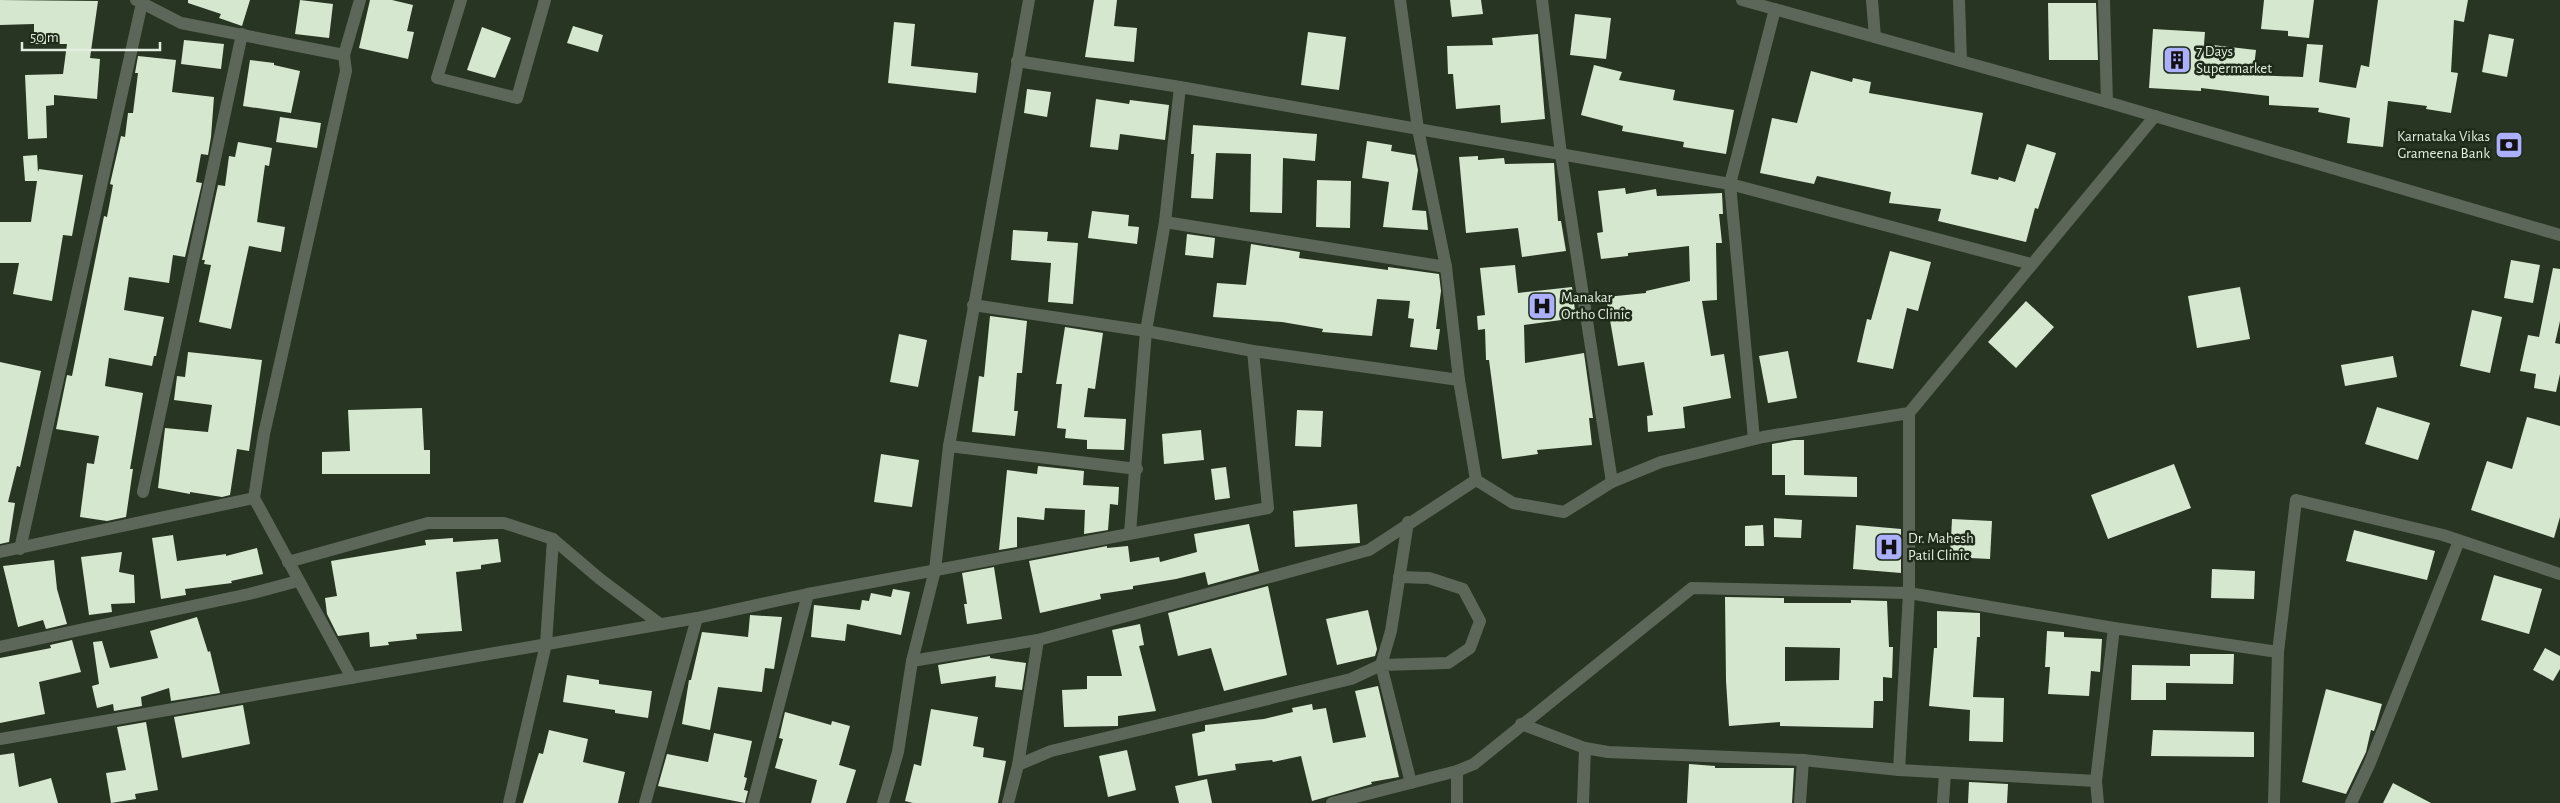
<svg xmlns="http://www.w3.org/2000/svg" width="2560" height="803" font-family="'Alegreya Sans',sans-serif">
	<rect width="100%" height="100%" fill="#273522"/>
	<g fill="#d5e7ce" fill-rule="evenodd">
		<polygon points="0,0 98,1 90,58 100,59 97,99 54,95 54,105 46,106 47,138 28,139 25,75 63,74 67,44 34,44 34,24 0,25"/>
		<polygon points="188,0 250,0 242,26 219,18 221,14 188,3"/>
		<polygon points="300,0 333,4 329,38 295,34"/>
		<polygon points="370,0 392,0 413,5 407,31 414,32 408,59 359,48"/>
		<polygon points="1094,0 1117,0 1114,26 1137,28 1134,62 1085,57"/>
		<polygon points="1450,0 1481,0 1483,14 1452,17"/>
		<polygon points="2264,0 2314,0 2309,38 2288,36 2288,31 2261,29"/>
		<polygon points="2378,0 2468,0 2464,22 2454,20 2451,72 2458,73 2451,113 2426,109 2427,106 2388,101 2383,147 2347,143 2350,118 2318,112 2319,108 2269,105 2269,96 2201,88 2201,91 2149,88 2153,29 2205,32 2204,44 2256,50 2253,75 2303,77 2307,44 2323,45 2319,82 2356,88 2361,65 2369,67"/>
		<polygon points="2048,3 2096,3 2098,60 2049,60"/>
		<polygon points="1575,14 1611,18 1606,59 1570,55"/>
		<polygon points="894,22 915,24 911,66 978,73 976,93 888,83"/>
		<polygon points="573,26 603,35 598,52 567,43"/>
		<polygon points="482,27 511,38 495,78 467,70"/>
		<polygon points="1308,32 1346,37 1339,90 1301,85"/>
		<polygon points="1538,34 1545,119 1501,123 1500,105 1456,109 1453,74 1448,74 1447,46 1493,45 1492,38"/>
		<polygon points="2489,34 2514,39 2507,77 2482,72"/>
		<polygon points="184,40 224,44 221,69 181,64"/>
		<polygon points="138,56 176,60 172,92 214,97 211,137 208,155 201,154 196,182 202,183 185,257 173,255 169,283 129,277 124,310 164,317 156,356 154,356 152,366 109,358 105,386 143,393 130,469 133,469 126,517 107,521 80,517 87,463 94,464 99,436 56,429 67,375 72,376 104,216 107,217 113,185 110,184 121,136 125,137 128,113 133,113 138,73 135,73"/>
		<polygon points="250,60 274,63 274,65 300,71 291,113 243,106"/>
		<polygon points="1594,65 1622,72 1619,80 1675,90 1673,100 1734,110 1726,154 1683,147 1684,142 1622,131 1623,126 1581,115"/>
		<polygon points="1811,71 1852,82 1853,78 1871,82 1869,93 1983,113 1971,174 1998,180 1999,177 2015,182 2027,144 2056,153 2038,209 2035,208 2026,242 1938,221 1941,209 1889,203 1891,192 1817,176 1814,184 1760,173 1772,118 1797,123"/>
		<polygon points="1027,89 1051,92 1047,117 1024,113"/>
		<polygon points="1096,99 1129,104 1130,100 1169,105 1165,140 1120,134 1118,150 1090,147"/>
		<polygon points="280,117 321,123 317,148 276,142"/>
		<polygon points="1193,125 1317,134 1315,161 1283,158 1282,213 1250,212 1251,154 1216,153 1213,199 1191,198 1194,154 1191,154"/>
		<polygon points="1367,141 1392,145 1391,151 1415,155 1418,170 1412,210 1426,211 1428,230 1383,227 1389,182 1362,178"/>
		<polygon points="238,142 272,148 269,166 265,165 257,222 285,227 281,252 249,246 231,329 199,322 211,265 204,264 205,260 202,260 218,185 225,186 229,156 235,157"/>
		<polygon points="37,155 38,172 39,169 83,175 72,236 63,235 52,301 13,294 19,263 0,263 0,222 31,222 37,181 25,181 23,156"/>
		<polygon points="1478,156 1478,160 1504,158 1505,164 1554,163 1558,221 1561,221 1566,251 1522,257 1518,228 1466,233 1459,157"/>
		<polygon points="1317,180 1351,181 1350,228 1316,227"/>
		<polygon points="1625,188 1626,194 1656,189 1657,196 1722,193 1723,214 1719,214 1722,243 1716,243 1717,300 1702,301 1711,356 1724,354 1731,398 1683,407 1685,428 1648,432 1647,416 1653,415 1644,362 1618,366 1606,297 1646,293 1646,291 1690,281 1689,246 1628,253 1628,256 1601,259 1597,233 1603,232 1598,191"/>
		<polygon points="1092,211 1129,215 1128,226 1139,227 1137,244 1088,238"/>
		<polygon points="1013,230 1048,232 1047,241 1078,243 1073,304 1048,302 1051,263 1011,260"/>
		<polygon points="1187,234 1215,238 1213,258 1185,255"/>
		<polygon points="1251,244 1300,252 1299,258 1388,270 1388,267 1439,274 1441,291 1436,329 1440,329 1437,350 1410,347 1414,319 1408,318 1410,301 1377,299 1372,336 1322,332 1323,329 1282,322 1213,317 1217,283 1246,285"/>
		<polygon points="1890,251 1931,262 1918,311 1907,308 1893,369 1857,362 1867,319 1871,320"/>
		<polygon points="2511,260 2540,265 2533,303 2504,298"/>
		<polygon points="1515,265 1518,293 1572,287 1576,318 1524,325 1525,363 1584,353 1593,418 1589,418 1592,445 1537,450 1538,454 1502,459 1489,360 1486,360 1485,329 1478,330 1477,316 1485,315 1480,268"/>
		<polygon points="2553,268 2560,269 2560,321 2555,343 2560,344 2560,374 2556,392 2534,388 2536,374 2520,371 2528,335 2539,337"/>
		<polygon points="2240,287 2250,339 2197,348 2188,296"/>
		<polygon points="2026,301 2054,327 2016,368 1988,342"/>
		<polygon points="2472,310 2502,317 2490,373 2460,366"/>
		<polygon points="990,316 1027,321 1022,373 1017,373 1014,411 1018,411 1015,436 972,432 979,376 984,377"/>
		<polygon points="1065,327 1103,333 1095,389 1088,388 1084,417 1126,419 1124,450 1087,449 1087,440 1065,438 1066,429 1057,428 1062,384 1056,384"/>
		<polygon points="899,334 927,340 918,387 890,382"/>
		<polygon points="1788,351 1797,398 1768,403 1759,356"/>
		<polygon points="188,352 262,360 249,451 237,449 230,495 222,497 190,492 190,494 158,488 165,428 208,432 212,405 174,400 177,376 185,377"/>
		<polygon points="2393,356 2397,377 2345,386 2341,365"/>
		<polygon points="0,362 41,371 20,467 17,466 8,502 15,503 9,542 0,544"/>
		<polygon points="2377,407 2430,423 2418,460 2365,444"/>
		<polygon points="422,408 424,450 430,450 430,474 322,474 322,452 350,451 348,410"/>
		<polygon points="1297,410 1323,411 1321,447 1295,446"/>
		<polygon points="2527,417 2560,426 2560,517 2554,538 2471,510 2487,461 2512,469"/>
		<polygon points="1201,430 1204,460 1164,464 1162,434"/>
		<polygon points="1794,440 1804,440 1804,475 1857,477 1857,497 1785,495 1785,475 1772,475 1772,444"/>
		<polygon points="881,454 919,460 912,507 874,502"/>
		<polygon points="2174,464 2191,508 2108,539 2091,495"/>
		<polygon points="1038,466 1084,471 1083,485 1119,487 1118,505 1110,504 1108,530 1084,534 1085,510 1045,508 1044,520 1017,517 1017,547 999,550 1007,470 1037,474"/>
		<polygon points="1226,467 1230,498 1215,500 1211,469"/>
		<polygon points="1357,504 1360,543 1295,547 1293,511"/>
		<polygon points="1774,518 1802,520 1801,538 1774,537"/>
		<polygon points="1952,519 1992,521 1990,559 1950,557"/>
		<polygon points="1249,524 1259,571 1208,585 1205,572 1176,579 1133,586 1133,589 1100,594 1101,599 1040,613 1029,561 1107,546 1107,548 1128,546 1130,562 1159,557 1160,562 1197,552 1194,534"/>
		<polygon points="1763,525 1764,546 1745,546 1745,526"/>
		<polygon points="1856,525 1901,529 1901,573 1853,569"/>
		<polygon points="2354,530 2435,551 2427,580 2346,561"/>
		<polygon points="173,535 177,561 226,554 226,556 257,548 263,574 231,581 232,583 185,589 186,595 161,599 152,538"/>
		<polygon points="453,538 453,542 498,539 501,562 481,565 481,569 456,572 462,631 416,634 417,639 388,642 389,645 370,647 369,632 338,636 327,614 325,598 337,596 331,561 426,545 425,540"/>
		<polygon points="122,552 119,572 134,575 135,603 111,604 112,612 89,615 81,557"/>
		<polygon points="54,560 57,589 67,624 46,629 43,620 18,627 3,566"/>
		<polygon points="994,567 1002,619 967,624 964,604 967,604 962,573"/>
		<polygon points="2212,569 2255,571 2254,599 2211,598"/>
		<polygon points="2494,575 2542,589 2529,634 2481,620"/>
		<polygon points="1268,586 1287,675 1224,691 1211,648 1178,656 1168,613"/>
		<polygon points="893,589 910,592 901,635 847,624 845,641 811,637 814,605 860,610 862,600 869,601 871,593 891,597"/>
		<path d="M 1725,597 L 1784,598 L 1784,603 L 1851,603 L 1851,600 L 1887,601 L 1889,647 L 1893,647 L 1892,678 L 1883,677 L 1883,701 L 1874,701 L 1873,728 L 1780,726 L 1780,722 L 1729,726 L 1726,681 ZM 1785,647 L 1840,648 L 1839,680 L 1785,681 Z"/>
		<polygon points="1368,610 1377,649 1375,656 1337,665 1326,619"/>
		<polygon points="1937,611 1980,613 1980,637 1977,637 1973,697 2004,698 2003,742 1969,741 1970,710 1929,706 1934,648 1937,648"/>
		<polygon points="750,615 782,617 774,669 765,668 762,692 718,687 710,730 682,724 689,680 691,680 702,632 748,637"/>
		<polygon points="197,617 208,652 210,651 220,693 171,701 169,688 141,697 142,706 114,711 113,704 97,708 92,686 99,684 93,642 102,641 110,668 158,658 150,631"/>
		<polygon points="1140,624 1144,645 1139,646 1156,711 1118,716 1118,726 1064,727 1062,690 1087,689 1087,676 1122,676 1112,630"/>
		<polygon points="2047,631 2064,632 2064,637 2102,639 2100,672 2091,671 2089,696 2048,694 2050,667 2045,667"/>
		<polygon points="72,640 81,672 39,682 45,714 0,723 0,658 51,648 50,645"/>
		<polygon points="2545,648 2560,656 2560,669 2553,681 2533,670"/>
		<polygon points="2190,654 2234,654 2233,684 2166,683 2166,700 2131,700 2132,665 2190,666"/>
		<polygon points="990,656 990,658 1026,663 1022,690 995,687 996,676 941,684 938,665"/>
		<polygon points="567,675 599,680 599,684 652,691 648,718 615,713 615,710 563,702"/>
		<polygon points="1378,686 1399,777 1371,782 1372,784 1312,801 1301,756 1273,762 1272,760 1235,764 1236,770 1198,776 1192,734 1205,731 1205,725 1264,719 1293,712 1292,708 1312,704 1313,710 1326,708 1333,743 1366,737 1355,691"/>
		<polygon points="2326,689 2382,704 2376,725 2374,731 2371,730 2366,752 2346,794 2302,782"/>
		<polygon points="243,705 250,744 182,758 174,717"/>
		<polygon points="931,709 978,717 973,746 984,748 983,757 1006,761 998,803 913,803 905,801 914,764 921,766"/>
		<polygon points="785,712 831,725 832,721 850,726 839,765 856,770 846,803 811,803 817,780 775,768 783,739 779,738"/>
		<polygon points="146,722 158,790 135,794 136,799 111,803 106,773 126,770 117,727"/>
		<polygon points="549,730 588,739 583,762 625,772 618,803 523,803 539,753 543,754"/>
		<polygon points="2153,730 2254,732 2254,757 2151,756"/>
		<polygon points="714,733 752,741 744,777 747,778 744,790 748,791 745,803 658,786 667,754 708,762"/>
		<polygon points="1127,750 1136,790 1108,797 1099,756"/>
		<polygon points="14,753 19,787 51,778 58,803 0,803 0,755"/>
		<polygon points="1689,764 1715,766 1715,768 1794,768 1792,803 1687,803"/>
		<polygon points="1207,779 1212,803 1179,803 1175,786"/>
		<polygon points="1969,782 2008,784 2007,803 1968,803"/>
		<polygon points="2393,783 2431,803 2383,803"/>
	</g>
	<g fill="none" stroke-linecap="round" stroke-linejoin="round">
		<g stroke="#5d6759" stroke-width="12">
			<polyline points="136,0 181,23 344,55"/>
			<polyline points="461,0 437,78 517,98 545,0"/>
			<polyline points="1400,0 1418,129 1446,267 1459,380 1476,480"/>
			<polyline points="1542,0 1561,154 1612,482"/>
			<polyline points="1742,0 2107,102 2560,235"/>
			<polyline points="1872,0 1875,37"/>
			<polyline points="1959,0 1961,61"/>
			<polyline points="2104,0 2107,102"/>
			<polyline points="1017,61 1180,87 1730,184 2031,264"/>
			<polyline points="1165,222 1446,267"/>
			<polyline points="973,305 1146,331 1253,351 1459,380"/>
			<polyline points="1754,439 1730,184 1775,9"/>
			<polyline points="949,446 1137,469"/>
			<polyline points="143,492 242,34"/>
			<polyline points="1130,533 1146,331 1165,222 1180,87"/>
			<polyline points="20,549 142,3"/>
			<polyline points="0,552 254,498"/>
			<polyline points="288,562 428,523 504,523 553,539 600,579 660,624"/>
			<polyline points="1399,577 1429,578 1463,589 1480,621 1470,648 1448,663 1381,665 1411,783"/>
			<polyline points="0,647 249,594 298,581"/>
			<polyline points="912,661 1038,640 1369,550 1476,480 1513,503 1564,512 1612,482 1661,462 1763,437 1909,413 2155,116"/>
			<polyline points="352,678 254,498 264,434 346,71 344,55 360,0"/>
			<polyline points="1521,724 1585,748 1608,752 1803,760 1899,770 2096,781"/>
			<polyline points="0,739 697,618 808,594 1268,508 1253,351"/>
			<polyline points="1018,765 1038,640"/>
			<polyline points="1899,770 1909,593 1909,413"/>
			<polyline points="509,803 546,644 553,539"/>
			<polyline points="645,803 697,618"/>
			<polyline points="753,803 808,594"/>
			<polyline points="883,803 898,752 912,661 935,570 949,446 1029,0"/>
			<polyline points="1008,803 1018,765 1051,751 1351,679 1381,665 1391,631 1408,522"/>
			<polyline points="1332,803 1457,771"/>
			<polyline points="1457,803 1457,771 1474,764 1692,588 1909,593 2114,628"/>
			<polyline points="1583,803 1585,748"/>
			<polyline points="1800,803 1803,760"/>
			<polyline points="1943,803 1945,773"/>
			<polyline points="2098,803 2096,781 2114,628 2278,652"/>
			<polyline points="2274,803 2278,652 2296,500 2443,535 2560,574"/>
			<polyline points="2351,803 2369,765 2459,541"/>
		</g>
	</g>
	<defs>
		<symbol id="building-square" viewBox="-11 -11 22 22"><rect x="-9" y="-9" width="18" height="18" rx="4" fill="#acaffb" stroke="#1d2b18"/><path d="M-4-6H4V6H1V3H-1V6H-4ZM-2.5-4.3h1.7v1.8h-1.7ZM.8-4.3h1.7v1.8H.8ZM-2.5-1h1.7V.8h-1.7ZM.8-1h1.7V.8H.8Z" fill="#111"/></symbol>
		<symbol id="bank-square" viewBox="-11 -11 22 22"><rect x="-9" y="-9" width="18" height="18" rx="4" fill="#acaffb" stroke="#1d2b18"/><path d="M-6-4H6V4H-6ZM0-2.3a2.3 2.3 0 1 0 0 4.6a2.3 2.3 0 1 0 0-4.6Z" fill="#111"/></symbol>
		<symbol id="hospital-square" viewBox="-11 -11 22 22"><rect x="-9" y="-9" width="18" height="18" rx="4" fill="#acaffb" stroke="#1d2b18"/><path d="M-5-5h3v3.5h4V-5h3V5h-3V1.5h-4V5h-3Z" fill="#111"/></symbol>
	</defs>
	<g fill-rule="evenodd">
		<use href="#building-square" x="2161" y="44" width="32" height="32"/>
		<use href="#bank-square" x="2493" y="129" width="32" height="32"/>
		<use href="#hospital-square" x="1526" y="290" width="32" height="32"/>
		<use href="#hospital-square" x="1873" y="531" width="32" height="32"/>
	</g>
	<g text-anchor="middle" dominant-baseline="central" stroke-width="5" stroke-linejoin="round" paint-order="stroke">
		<g font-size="15" fill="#e4ede1" stroke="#1d2b18" text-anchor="start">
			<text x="2196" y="51">7 Days<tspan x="2196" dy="17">Supermarket</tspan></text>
			<text x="2490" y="136" text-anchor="end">Karnataka Vikas<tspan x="2490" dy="17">Grameena Bank</tspan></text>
			<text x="1561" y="297">Manakar<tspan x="1561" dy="17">Ortho Clinic</tspan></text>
			<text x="1908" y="538">Dr. Mahesh<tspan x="1908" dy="17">Patil Clinic</tspan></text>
		</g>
	</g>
	<path d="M22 42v8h138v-8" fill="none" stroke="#e4ede1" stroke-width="2.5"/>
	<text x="30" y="42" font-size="15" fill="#e4ede1" stroke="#1d2b18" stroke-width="4" paint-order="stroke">50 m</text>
</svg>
